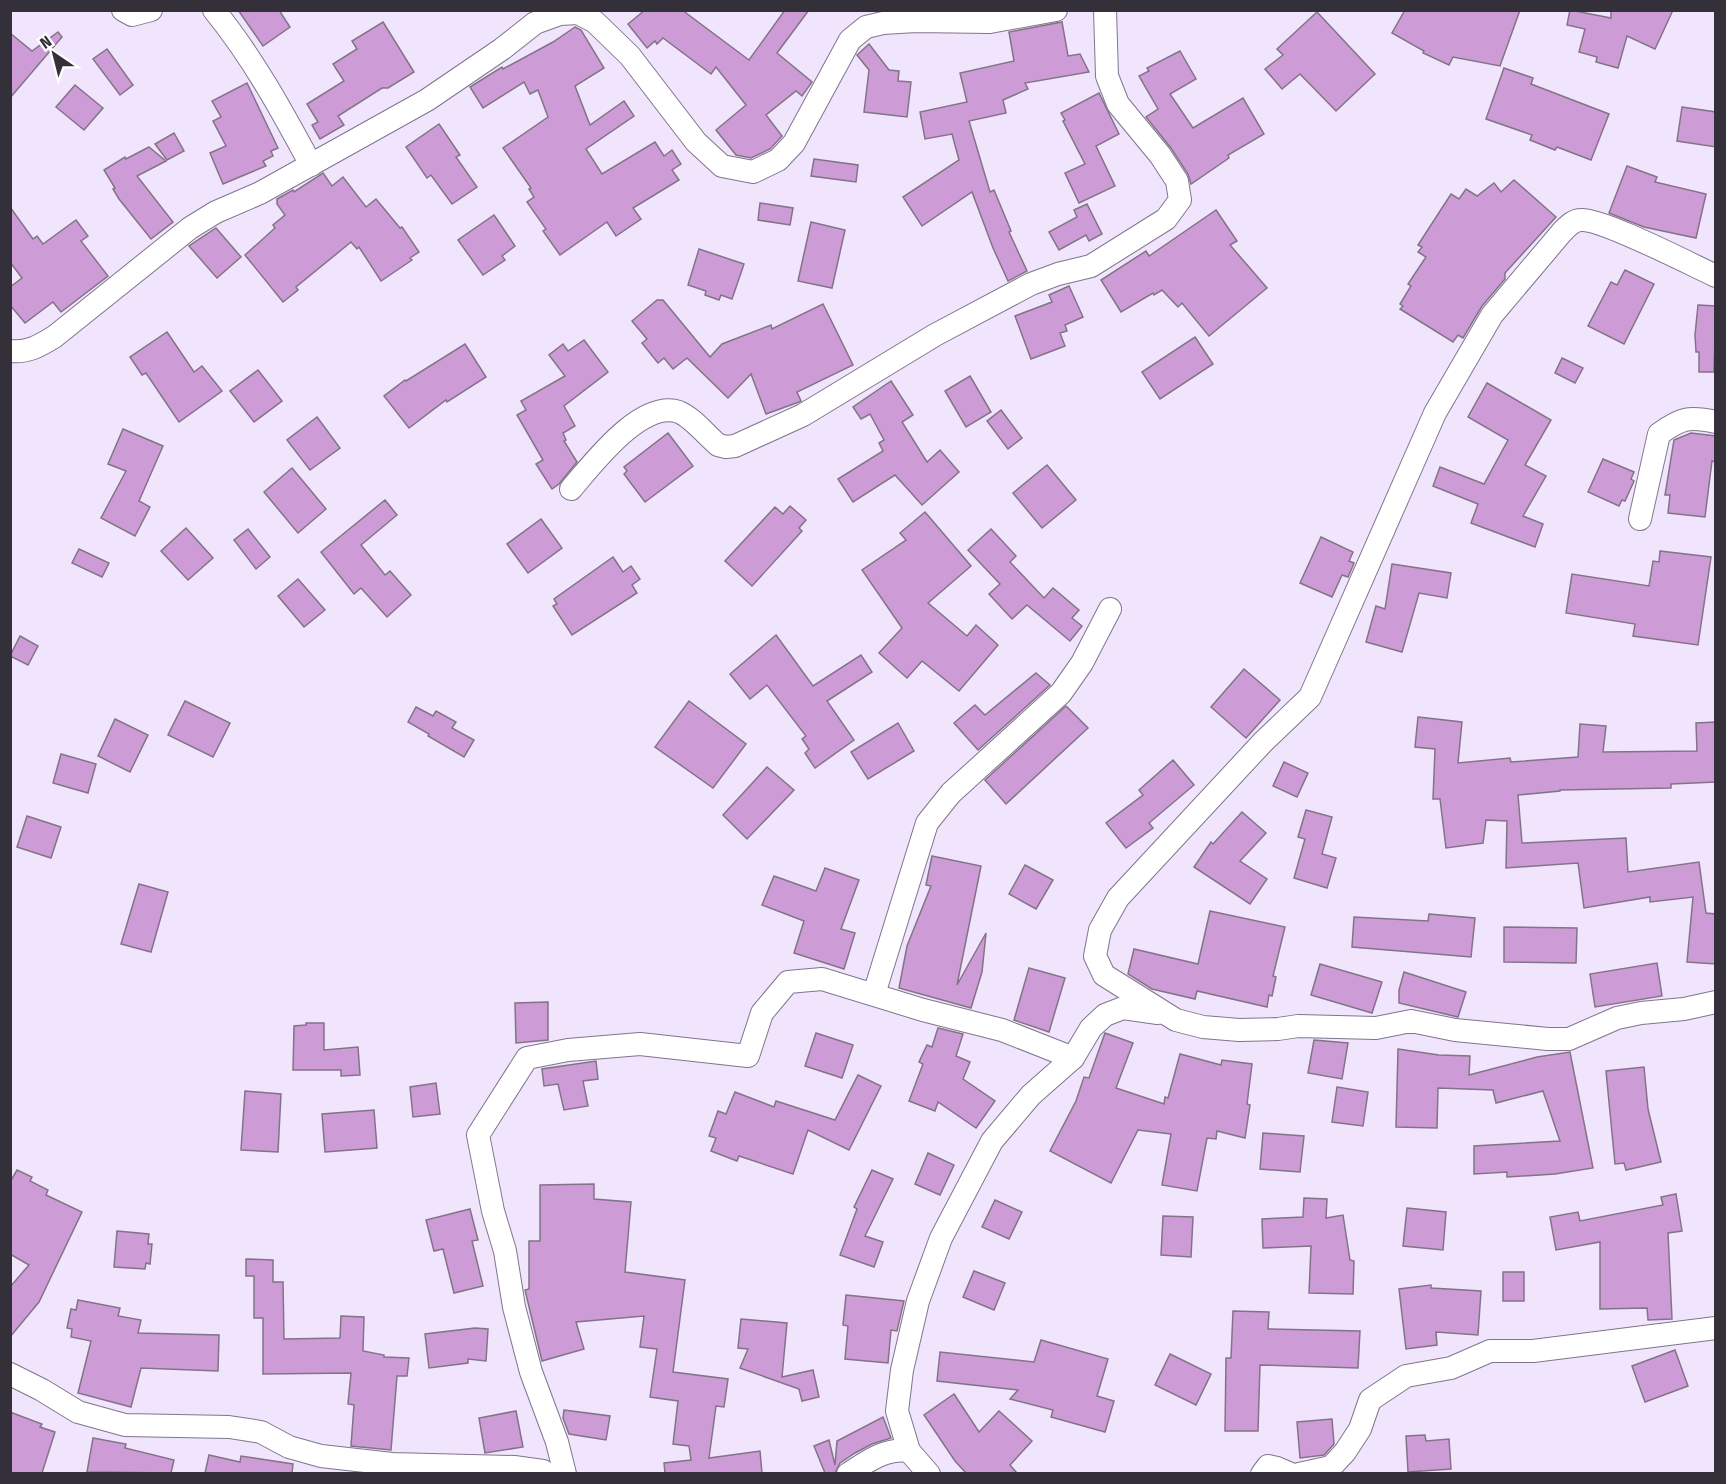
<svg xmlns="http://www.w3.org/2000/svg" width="1726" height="1484" font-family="'Fira Sans Condensed',sans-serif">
	<rect width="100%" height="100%" fill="#f1e5fe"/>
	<g fill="#cd9cd7" stroke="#837386" stroke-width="1.5">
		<polygon points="238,10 279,10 290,27 263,46"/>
		<polygon points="645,10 682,10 749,60 785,10 809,10 777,53 812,82 802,96 796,91 766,115 782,136 770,149 751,158 736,155 716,130 746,105 716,67 711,74 663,38 657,44 655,41 647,48 628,24"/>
		<polygon points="1405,10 1520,10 1500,66 1453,57 1449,65 1423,53 1424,51 1392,33"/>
		<polygon points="1570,10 1611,18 1611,10 1673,10 1655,49 1627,36 1618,68 1596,62 1597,57 1579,52 1585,29 1567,25"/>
		<polygon points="1317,12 1375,74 1336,111 1300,74 1282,89 1265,69 1283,55 1277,49"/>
		<polygon points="383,22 414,72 388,88 382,88 338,116 344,125 320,139 312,125 318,122 307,104 344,81 333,64 357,49 352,41"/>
		<polygon points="1062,22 1068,56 1080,54 1089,72 1025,83 1028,89 1003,100 1006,113 969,121 990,192 994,190 1011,231 1009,232 1027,271 1008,281 993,248 972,192 922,226 903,197 959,160 952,134 925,139 920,112 967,102 960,73 1014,61 1009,32"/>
		<polygon points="575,27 581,30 604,68 575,86 590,125 624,101 634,116 586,149 602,174 655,142 664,156 672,150 681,164 672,170 679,180 633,208 641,219 616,236 607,222 560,255 543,231 546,229 527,202 534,197 529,189 531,188 503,148 548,117 538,90 530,94 524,82 483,108 470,87 502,67 503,69 553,42"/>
		<polygon points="58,32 62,37 10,98 10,33 32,51"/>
		<polygon points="869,44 889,70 899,71 898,81 911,82 907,117 864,112 869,70 857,55"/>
		<polygon points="107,49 133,85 120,95 93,59"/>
		<polygon points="1180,51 1196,79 1170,94 1193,128 1243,98 1264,134 1228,155 1229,158 1191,184 1188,174 1171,148 1146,117 1158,109 1139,76 1149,71 1147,68"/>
		<polygon points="1504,68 1533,78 1531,84 1609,114 1591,160 1557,147 1555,150 1530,140 1532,135 1486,119"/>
		<polygon points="247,83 278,148 271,151 273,156 263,161 266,166 223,184 210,153 226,146 213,121 221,117 212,101"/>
		<polygon points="75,85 103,108 84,130 56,107"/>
		<polygon points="1099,93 1119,134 1096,146 1115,186 1079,203 1065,173 1085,164 1063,121 1065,120 1061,113"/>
		<polygon points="1682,107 1716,112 1716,147 1677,141"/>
		<polygon points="439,124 460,155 456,157 477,187 452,204 431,175 427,178 406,147"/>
		<polygon points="174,133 184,151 167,160 155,144"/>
		<polygon points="149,147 166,161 137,176 173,222 151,239 119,199 113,189 115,188 104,170 125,157 126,159"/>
		<polygon points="814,159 858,165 856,182 811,176"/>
		<polygon points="1627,166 1657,177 1655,182 1706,194 1696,238 1644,227 1609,213"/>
		<polygon points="323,173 332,186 343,177 366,207 376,199 400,228 402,227 419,252 410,258 412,260 381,281 359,247 357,249 351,242 296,287 298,290 283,302 245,255 275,228 273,225 285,215 277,204 277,199 293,190 294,192"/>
		<polygon points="1514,180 1556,217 1505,273 1505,279 1482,306 1463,338 1458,335 1453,342 1400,309 1403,306 1400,304 1411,286 1408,284 1426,257 1418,252 1422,247 1418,245 1451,194 1459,199 1466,189 1477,196 1494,183 1501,192"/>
		<polygon points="760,203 793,208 790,225 758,220"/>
		<polygon points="1087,204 1102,234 1089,241 1086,235 1059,250 1049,232 1077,217 1074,210"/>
		<polygon points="10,207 33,239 37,236 43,244 76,220 88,236 81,241 108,276 61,312 53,302 25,323 10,305 10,287 22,278 10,262"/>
		<polygon points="1216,210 1237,241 1230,245 1267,288 1209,336 1182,303 1178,307 1162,290 1154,295 1153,293 1121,312 1101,280 1146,251 1149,256"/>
		<polygon points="494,215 515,246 502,256 505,260 483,275 458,240"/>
		<polygon points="811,222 845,230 832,288 798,281"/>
		<polygon points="216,228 241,257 217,278 189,246"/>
		<polygon points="699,249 744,264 732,299 721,295 719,300 705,295 706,291 688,285"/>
		<polygon points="1625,270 1654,284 1624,344 1588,326 1611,282 1617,285"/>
		<polygon points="1069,286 1083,317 1065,325 1067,331 1060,333 1065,346 1031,359 1015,316 1052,302 1049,295"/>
		<polygon points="657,300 663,300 710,357 722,344 771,325 772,329 823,304 853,365 797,392 801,401 799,402 766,414 751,374 728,398 687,358 673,369 664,358 658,363 642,343 647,339 632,321"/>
		<polygon points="1698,305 1716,306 1714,372 1699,372 1699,352 1696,352 1695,335"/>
		<polygon points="167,332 194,372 202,366 222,391 179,422 146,373 142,375 130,357"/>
		<polygon points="1195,337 1213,364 1160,399 1142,372"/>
		<polygon points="584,340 608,372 564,406 575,426 563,433 566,440 564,441 577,462 559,484 552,489 536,464 543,460 517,415 526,410 521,401 565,376 549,355 563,344 568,351"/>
		<polygon points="465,344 486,377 447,402 446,400 409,428 384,396 405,380 406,381"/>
		<polygon points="1562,358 1583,368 1575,383 1555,373"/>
		<polygon points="258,370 282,401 254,422 230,391"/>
		<polygon points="970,376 991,412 966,427 945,391"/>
		<polygon points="891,381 913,415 902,422 927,462 940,450 959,472 922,505 895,475 853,502 838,479 883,451 879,443 884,440 870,414 861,419 853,407"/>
		<polygon points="1487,383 1551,420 1525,465 1546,476 1523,516 1543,524 1535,547 1471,523 1478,504 1433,486 1440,467 1484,484 1508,440 1468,417"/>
		<polygon points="1001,410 1022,438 1008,449 987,421"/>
		<polygon points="317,417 340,448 310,470 287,440"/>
		<polygon points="123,429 163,446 139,501 150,507 135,536 101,518 126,471 108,464"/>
		<polygon points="668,433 693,466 645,502 624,474 627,471 624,467"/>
		<polygon points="1691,433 1716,436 1716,462 1712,461 1705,517 1668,513 1670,495 1665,495 1674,440"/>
		<polygon points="1603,459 1634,472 1631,479 1634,481 1625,501 1622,500 1619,506 1588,492"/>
		<polygon points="1047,465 1076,500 1042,528 1013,493"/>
		<polygon points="292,468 326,509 298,533 264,492"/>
		<polygon points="385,500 397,515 361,545 385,575 390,571 411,595 387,617 361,588 354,594 321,552"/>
		<polygon points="790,506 806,520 799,528 802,531 752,586 725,561 775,507 783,514"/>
		<polygon points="925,512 971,566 928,603 967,636 976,625 998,645 959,691 922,661 907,678 879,653 902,628 862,570 906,540 900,533"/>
		<polygon points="541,519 562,548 528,573 507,544"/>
		<polygon points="186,528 213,558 188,580 161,551"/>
		<polygon points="248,529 270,557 256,569 234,540"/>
		<polygon points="991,529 1016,556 1010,562 1044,598 1053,588 1079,610 1072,618 1082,626 1070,641 1027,605 1012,619 989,594 1000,584 968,550"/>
		<polygon points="1321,537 1353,552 1349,561 1354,563 1352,568 1348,577 1342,575 1332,597 1300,583"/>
		<polygon points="79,549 109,563 102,577 72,563"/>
		<polygon points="1660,551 1711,557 1698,645 1633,636 1635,624 1566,613 1572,574 1649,586 1653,561 1659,562"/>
		<polygon points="613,557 623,572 631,566 640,579 632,585 637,593 572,635 553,606 557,604 554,599"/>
		<polygon points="1392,564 1451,573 1447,598 1419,593 1402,652 1366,642 1376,606 1385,609"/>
		<polygon points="298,579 325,610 304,627 278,596"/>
		<polygon points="776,635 813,686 861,655 872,672 827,701 854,740 815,768 805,753 809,749 802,739 806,736 767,685 750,699 730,674"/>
		<polygon points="20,636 38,646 28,665 10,656"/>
		<polygon points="1244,669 1280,700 1246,738 1211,707"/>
		<polygon points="1036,673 1050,685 978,750 954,723 975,705 985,715"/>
		<polygon points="185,701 230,723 213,757 168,735"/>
		<polygon points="689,701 746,744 713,788 655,747"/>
		<polygon points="1066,706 1088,728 1006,804 985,780"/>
		<polygon points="416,707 433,716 436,711 456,722 452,728 474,740 464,757 428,736 429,734 408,722"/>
		<polygon points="1418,717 1462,722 1458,763 1510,758 1511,762 1578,757 1580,724 1606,726 1603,752 1697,751 1696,723 1716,722 1716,782 1671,784 1671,788 1560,790 1560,791 1518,795 1522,843 1626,838 1628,872 1699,862 1706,913 1716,914 1716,964 1687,962 1693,897 1650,902 1650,897 1584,908 1578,863 1506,868 1507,821 1486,820 1483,843 1446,848 1440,799 1433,799 1435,749 1415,747"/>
		<polygon points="115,719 148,735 130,772 98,756"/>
		<polygon points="898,723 914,751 868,779 851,752"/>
		<polygon points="61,754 96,764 88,793 53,783"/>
		<polygon points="1173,760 1194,785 1149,823 1153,828 1126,848 1106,823 1143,795 1139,790"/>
		<polygon points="1284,762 1308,773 1297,797 1273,786"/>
		<polygon points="767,767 794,790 747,839 723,815"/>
		<polygon points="1306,810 1332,817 1322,854 1336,858 1327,888 1294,878 1305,839 1298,837"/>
		<polygon points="1242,812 1266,833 1240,861 1267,879 1250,904 1194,867 1211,842 1213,844"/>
		<polygon points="27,816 61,827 51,858 17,847"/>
		<polygon points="932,856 981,866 957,985 986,933 982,972 971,1008 899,988 907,946 931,886 926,885"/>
		<polygon points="1025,865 1053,880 1036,909 1009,894"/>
		<polygon points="825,868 859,880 841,929 855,933 844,969 794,953 804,921 762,905 774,876 816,891"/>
		<polygon points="139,884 168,892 151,952 121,944"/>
		<polygon points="1210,911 1285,927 1273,976 1276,977 1272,996 1269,995 1267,1007 1197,991 1195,999 1152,989 1128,974 1134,949 1198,964"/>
		<polygon points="1429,914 1475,918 1471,957 1352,947 1354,917 1428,921"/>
		<polygon points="1504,927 1577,928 1576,963 1504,962"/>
		<polygon points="1657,963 1662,996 1595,1007 1590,974"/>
		<polygon points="1320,964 1382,982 1372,1013 1311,995"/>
		<polygon points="1029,968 1065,978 1049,1032 1014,1020"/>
		<polygon points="1404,972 1466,992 1458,1017 1399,1003 1399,990"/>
		<polygon points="548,1002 548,1040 516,1043 515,1003"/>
		<polygon points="306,1023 324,1023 324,1050 358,1047 360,1075 341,1076 341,1070 293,1070 294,1026 306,1025"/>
		<polygon points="938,1028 963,1034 956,1056 970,1062 963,1079 995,1101 976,1128 938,1102 935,1111 909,1101 923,1064 919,1062 927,1045 932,1047"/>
		<polygon points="816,1033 853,1045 842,1078 805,1066"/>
		<polygon points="1105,1033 1133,1043 1116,1088 1164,1104 1165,1097 1168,1098 1180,1054 1221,1065 1222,1060 1252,1064 1247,1104 1250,1105 1245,1138 1217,1131 1216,1139 1207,1138 1197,1191 1162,1185 1171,1134 1138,1130 1111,1183 1050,1151 1076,1101 1084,1077 1089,1078"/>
		<polygon points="1314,1040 1348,1043 1342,1079 1308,1073"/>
		<polygon points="1398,1049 1439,1055 1470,1056 1469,1075 1537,1057 1570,1052 1593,1168 1555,1174 1507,1177 1507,1172 1474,1174 1474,1146 1560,1141 1543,1091 1496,1103 1493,1090 1438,1088 1437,1128 1396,1127"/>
		<polygon points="596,1061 598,1079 583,1081 588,1106 564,1110 558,1084 544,1086 542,1069"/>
		<polygon points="1644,1067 1648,1109 1661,1162 1626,1170 1624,1163 1615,1164 1606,1071"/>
		<polygon points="858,1075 881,1086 849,1150 808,1130 793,1174 739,1156 737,1161 711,1151 716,1138 709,1136 718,1111 726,1114 735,1092 774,1107 776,1101 835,1120"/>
		<polygon points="436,1083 440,1114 413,1117 410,1087"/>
		<polygon points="1337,1087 1368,1092 1363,1126 1332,1122"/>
		<polygon points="245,1091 281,1094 278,1152 241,1150"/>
		<polygon points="374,1110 377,1148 325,1152 322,1114"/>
		<polygon points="1263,1133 1304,1136 1300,1172 1260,1169"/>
		<polygon points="928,1153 954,1165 940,1195 915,1184"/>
		<polygon points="17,1170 32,1177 30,1181 48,1190 46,1195 82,1212 39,1302 10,1337 10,1287 29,1265 10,1254 10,1182"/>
		<polygon points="872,1170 893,1179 865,1236 883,1242 874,1267 840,1255 857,1209 854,1207"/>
		<polygon points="594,1184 594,1199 631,1202 625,1272 685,1280 673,1372 728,1379 724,1407 716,1406 709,1458 760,1451 762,1473 665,1473 664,1463 691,1460 689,1446 673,1444 678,1401 650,1397 657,1349 640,1347 644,1316 576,1322 584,1349 542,1361 525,1290 529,1289 529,1241 540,1241 540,1185"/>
		<polygon points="1676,1194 1682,1231 1668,1233 1672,1319 1648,1320 1647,1308 1600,1309 1600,1242 1556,1250 1550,1217 1578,1212 1580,1221 1663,1205 1661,1197"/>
		<polygon points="1304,1198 1327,1199 1326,1218 1343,1215 1350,1260 1354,1261 1353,1294 1309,1293 1311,1246 1263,1248 1262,1219 1303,1217"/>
		<polygon points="995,1200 1022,1212 1009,1239 982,1227"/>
		<polygon points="1407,1208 1446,1212 1443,1250 1403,1246"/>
		<polygon points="470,1209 478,1240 472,1241 483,1286 454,1293 443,1249 434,1251 426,1220"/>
		<polygon points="1163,1216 1193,1217 1191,1257 1161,1255"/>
		<polygon points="117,1231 149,1234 148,1244 152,1244 150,1264 146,1263 145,1269 114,1267"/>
		<polygon points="246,1259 273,1260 273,1282 283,1282 284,1339 340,1338 341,1316 364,1317 363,1351 384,1355 384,1357 409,1358 407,1376 397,1376 391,1450 351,1446 354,1405 348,1404 351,1373 263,1374 263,1318 254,1318 254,1276 246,1276"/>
		<polygon points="974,1271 1005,1283 994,1310 963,1297"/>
		<rect x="1503" y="1272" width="21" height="29"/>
		<polygon points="1431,1285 1431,1288 1481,1291 1478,1335 1436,1332 1437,1345 1406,1349 1399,1289"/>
		<polygon points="846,1295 904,1301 897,1331 891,1330 888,1363 845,1359 848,1326 843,1325"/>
		<polygon points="78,1300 120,1308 118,1316 141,1320 138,1333 219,1335 218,1371 141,1368 131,1407 78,1393 91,1341 71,1337 72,1329 67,1328 71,1309 76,1310"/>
		<polygon points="1233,1311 1269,1312 1268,1329 1360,1331 1358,1368 1260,1365 1258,1431 1225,1431 1226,1358 1231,1358"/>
		<polygon points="741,1319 787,1323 782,1377 813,1370 819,1397 802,1401 799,1389 740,1368 748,1349 738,1348"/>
		<polygon points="475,1328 488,1329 486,1361 468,1359 468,1363 429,1368 425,1334"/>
		<polygon points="1041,1340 1108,1359 1097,1396 1114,1401 1105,1432 1051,1417 1053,1410 1010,1399 1018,1390 937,1381 940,1352 1034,1362"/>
		<polygon points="1675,1350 1688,1386 1645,1402 1632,1366"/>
		<polygon points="1170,1354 1211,1374 1196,1405 1155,1385"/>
		<polygon points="954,1394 979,1432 999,1411 1032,1441 1010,1465 1017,1473 966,1473 955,1461 924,1415"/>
		<polygon points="564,1410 610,1416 606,1440 569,1434 563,1418"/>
		<polygon points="516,1411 523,1447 485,1453 479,1418"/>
		<polygon points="10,1412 42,1424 40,1427 55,1432 42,1473 10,1473"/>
		<polygon points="883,1417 891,1438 872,1444 855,1453 840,1463 835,1473 825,1473 814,1446 829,1440 835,1465 837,1441"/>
		<polygon points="1332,1419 1334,1444 1324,1455 1300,1458 1297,1422"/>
		<polygon points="1425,1435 1426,1441 1449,1439 1451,1469 1408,1472 1406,1436"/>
		<polygon points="93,1438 126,1444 125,1448 174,1460 171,1473 87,1472"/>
		<polygon points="209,1455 240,1462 241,1456 293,1464 292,1473 205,1473"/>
	</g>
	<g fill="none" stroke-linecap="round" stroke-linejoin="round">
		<defs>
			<g id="minor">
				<polyline points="123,10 132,15 151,10"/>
				<path d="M 214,10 C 253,58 282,111 311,165"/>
				<path d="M 1716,276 C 1692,265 1601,218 1581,220 C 1573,220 1567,227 1562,232 L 1492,315 L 1435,413 L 1310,697 L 1263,742 L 1118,898 L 1100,930 L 1095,956 L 1104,975 L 1176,1020 L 1203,1027 L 1239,1030 L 1278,1029 L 1298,1026 L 1376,1028 L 1411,1021 L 1455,1030 L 1548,1039 L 1569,1039 L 1617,1018 L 1641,1013 L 1684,1009 L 1716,1002"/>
				<path d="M 10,351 C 28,353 39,346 54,337 L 190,228 L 216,212 L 260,193 L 427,100 L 502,49 L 535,23 L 560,14 L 578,13 L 595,22 L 630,56 L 696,142 L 722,166 L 753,172 L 778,160 L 794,143 L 850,40 L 866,27 L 883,23 L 916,21 L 990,22 L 1056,10"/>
				<path d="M 571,489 C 592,465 641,399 679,412 C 693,418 706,435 718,445 L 726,447 L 735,446 L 803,415 L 935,335 L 1031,284 L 1058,274 L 1091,266 L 1166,219 L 1180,200 L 1177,181 L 1160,155 L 1118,104 L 1107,76 L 1105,10"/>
				<path d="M 1640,519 L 1659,434 C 1681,418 1689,416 1716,422"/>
				<polyline points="874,994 927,823 951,793 1061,693 1082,663 1110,609"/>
				<polyline points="10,1374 42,1390 78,1412 125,1425 229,1427 261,1432 289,1447 321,1456 392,1464 514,1467 543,1471 547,1474"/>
				<polyline points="565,1474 557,1442 531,1372 514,1307 505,1251 493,1211 478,1135 527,1058 568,1050 640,1044 748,1056 762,1013 788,982 822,979 923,1010 1002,1030 1073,1058"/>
				<path d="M 848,1474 C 868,1461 885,1448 909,1451"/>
				<polyline points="929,1474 909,1451 897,1411 902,1370 918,1301 941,1238 992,1141 1031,1095 1073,1058 1091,1028 1105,1015 1123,1008 1158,1013"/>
				<polyline points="1262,1474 1268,1466 1277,1468 1291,1474"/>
				<polyline points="1299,1474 1331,1467 1345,1452 1360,1429 1370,1400 1406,1376 1451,1368 1490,1351 1533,1351 1716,1328"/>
			</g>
		</defs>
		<use href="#minor" stroke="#80758b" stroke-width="24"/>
		<use href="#minor" stroke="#fff" stroke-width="22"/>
	</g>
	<rect width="1726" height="1484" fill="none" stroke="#343039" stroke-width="24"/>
	<g transform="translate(54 54) rotate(325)" stroke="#ffffff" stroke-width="4.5" paint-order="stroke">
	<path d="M0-4.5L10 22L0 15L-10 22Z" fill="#343039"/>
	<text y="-9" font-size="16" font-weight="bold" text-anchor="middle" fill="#343039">N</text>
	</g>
</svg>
